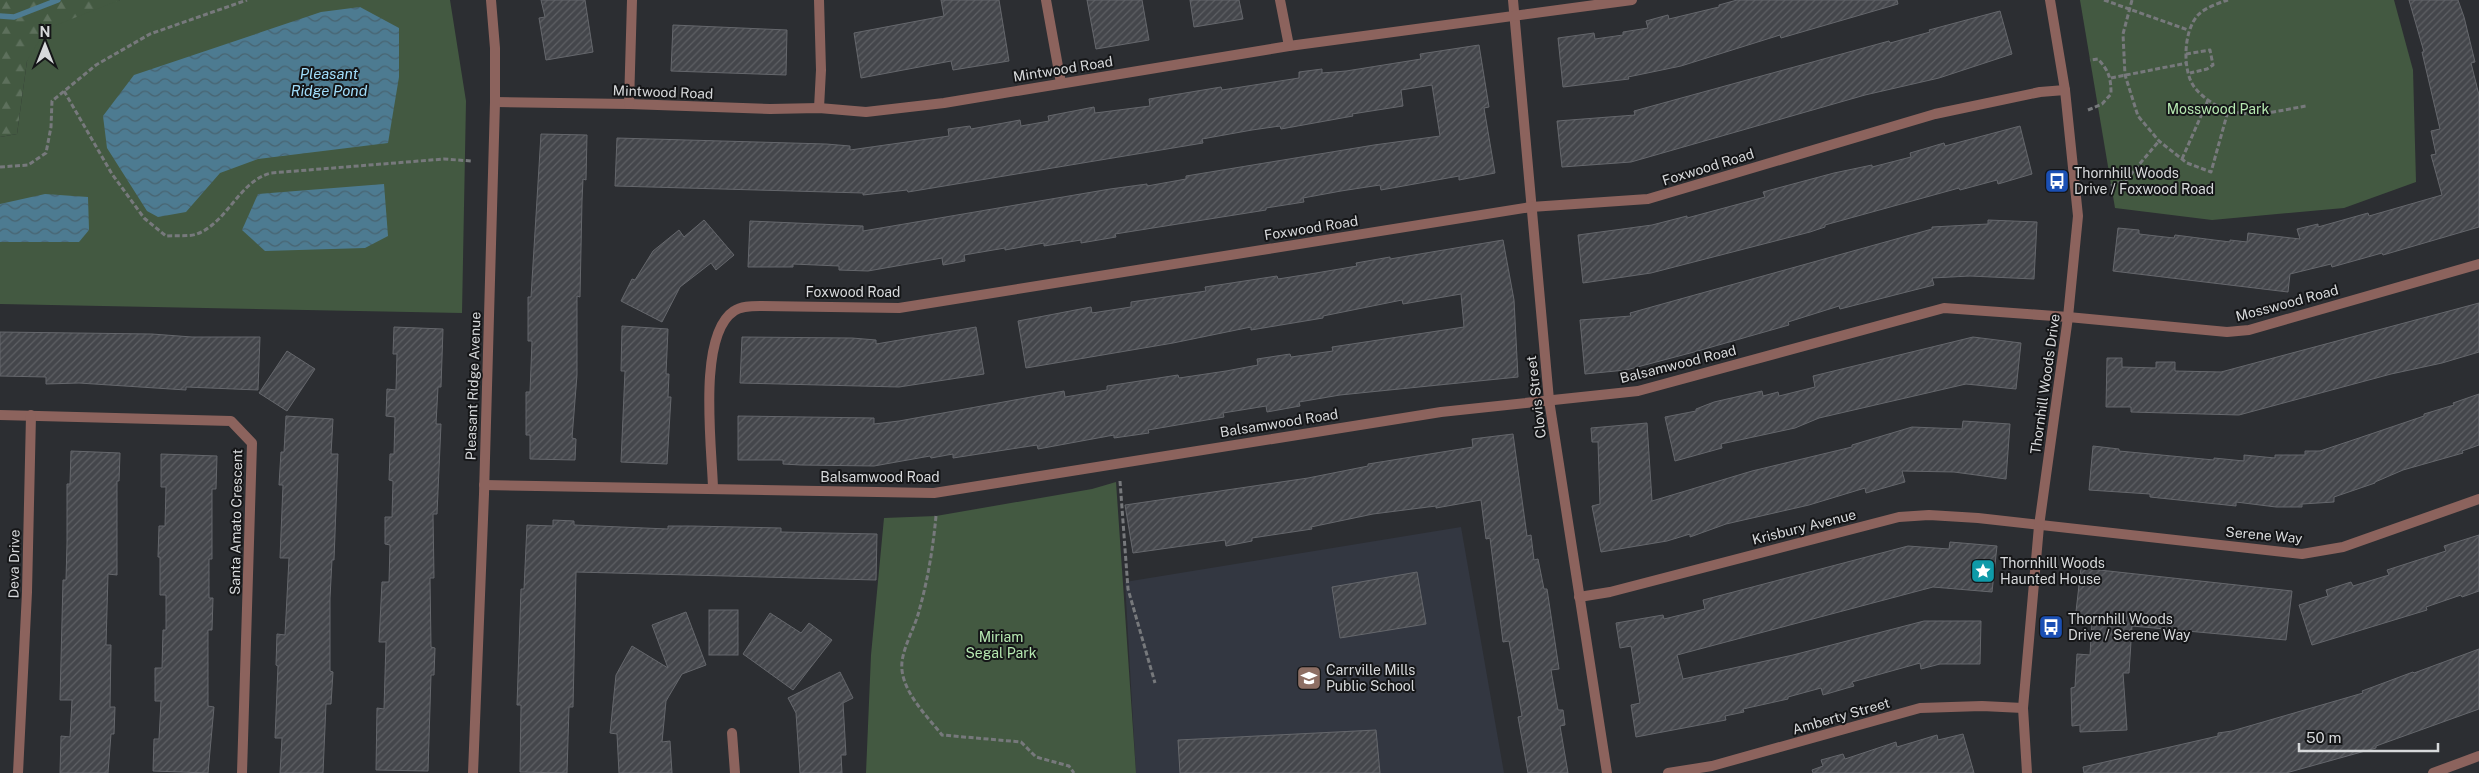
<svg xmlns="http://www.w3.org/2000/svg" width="2479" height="773" font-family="'Public Sans',sans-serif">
	<defs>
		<pattern id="forest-firs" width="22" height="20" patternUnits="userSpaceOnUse" patternTransform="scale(1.25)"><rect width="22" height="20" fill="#435941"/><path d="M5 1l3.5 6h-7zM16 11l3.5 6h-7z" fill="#5d705c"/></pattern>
		<pattern id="water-waves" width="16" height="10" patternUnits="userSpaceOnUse" patternTransform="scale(1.25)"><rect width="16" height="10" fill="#4d7b91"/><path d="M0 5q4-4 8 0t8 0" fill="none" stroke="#486471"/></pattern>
		<pattern id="building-hatch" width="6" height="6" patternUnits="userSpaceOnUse" patternTransform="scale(1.25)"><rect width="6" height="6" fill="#44464b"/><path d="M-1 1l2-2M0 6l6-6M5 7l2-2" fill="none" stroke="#5e6064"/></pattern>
	</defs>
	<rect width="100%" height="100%" fill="#2c2e32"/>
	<polygon fill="#333741" points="1461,527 1504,773 1136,773 1125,582"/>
	<polygon fill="url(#forest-firs)" points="0,0 120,0 27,61 17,134 0,137"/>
	<g fill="#435941">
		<polygon points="120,0 450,0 466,101 462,313 0,304 0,137 17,134 27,61 46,29"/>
		<polygon points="2080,0 2394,0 2413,70 2416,182 2344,208 2212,220 2115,208"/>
		<polygon points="1116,482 1136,773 866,773 871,655 884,518 936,516 1092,489"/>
	</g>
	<g fill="url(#water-waves)">
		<polygon points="360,7 399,28 399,77 388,143 258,159 220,173 186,212 158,217 147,211 107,148 103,116 134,75 321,12"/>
		<polygon points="384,184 388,236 365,248 265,251 242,230 258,194"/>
		<polygon points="45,194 88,197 89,230 79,242 0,242 0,204"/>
	</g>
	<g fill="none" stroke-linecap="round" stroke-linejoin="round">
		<polyline stroke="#4d7b91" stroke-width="5.5" points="0,16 14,17 58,0"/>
	</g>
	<g fill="url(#building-hatch)" stroke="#65676c">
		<polygon points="541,0 585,0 593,52 546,60 539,18 545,17"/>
		<polygon points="941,0 999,0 1009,61 953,70 951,61 861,78 854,33 944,16"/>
		<polygon points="1087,0 1142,0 1149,40 1096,49"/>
		<polygon points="1190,0 1239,0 1243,19 1194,27"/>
		<polygon points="1737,0 1897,0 1898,4 1781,38 1780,35 1681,66 1628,77 1629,79 1563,87 1558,38 1594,33 1595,39 1623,35 1623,32 1648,28 1646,21 1668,15 1669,19 1719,7 1719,5"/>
		<polygon points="2409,0 2458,0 2464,17 2475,62 2471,63 2479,95 2479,227 2383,255 2382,253 2332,267 2331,264 2290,274 2288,292 2113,271 2118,228 2139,230 2139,234 2174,238 2175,235 2230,242 2230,240 2247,242 2248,233 2300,239 2297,229 2318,224 2318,227 2368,213 2369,216 2442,195 2431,155 2436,154 2431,131 2440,129 2422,52 2424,52"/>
		<polygon points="2000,11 2012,54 1939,78 1865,95 1631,162 1562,167 1557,121 1635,115 1634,111 1889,41 1890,43 1930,32 1929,30"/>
		<polygon points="673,25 787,30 786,75 671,71"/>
		<polygon points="1479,45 1489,107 1484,108 1495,173 1459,180 1459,176 1381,190 1380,185 1341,191 1303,198 1304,202 1266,208 1266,210 1115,234 1116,237 1081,243 1081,240 1044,246 1044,243 1005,250 1005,248 964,255 965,261 943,265 942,258 868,271 839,270 839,266 793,264 793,267 748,267 750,221 863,226 863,231 1110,189 1147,184 1147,186 1186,179 1186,176 1374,145 1440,136 1432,85 1401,90 1403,106 1352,114 1353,116 1281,129 1280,126 1252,130 1202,139 1203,143 908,192 907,190 863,195 863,193 615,186 617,138 826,144 850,146 850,150 949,136 948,129 970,126 971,129 1020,120 1021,126 1049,121 1048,116 1094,107 1095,113 1150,106 1149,99 1221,87 1222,90 1299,78 1299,72 1322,69 1322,73 1346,71 1421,59 1420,54"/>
		<polygon points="2020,126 2032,174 1998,184 1997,180 1960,190 1959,188 1825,225 1825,227 1810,232 1651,273 1583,283 1578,235 1652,225 1687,216 1687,218 1765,197 1763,192 1834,173 1872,165 1872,167 1911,157 1910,153 1944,143 1945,146"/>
		<polygon points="541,134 587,135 586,180 583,179 582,201 580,297 577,296 577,375 572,438 576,439 575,460 530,459 530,435 526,435 526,392 530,392 532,341 528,341 528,297 531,297"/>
		<polygon points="704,220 734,255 716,270 711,263 680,287 662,322 621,301 632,279 635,280 653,251 679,230 684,237"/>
		<polygon points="1988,220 2037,222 2034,279 1970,276 1932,278 1934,285 1840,309 1839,306 1788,322 1789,325 1694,352 1626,370 1585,374 1580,320 1631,316 1630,313 1932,229 1932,227 1988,224"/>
		<polygon points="1503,240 1514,300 1518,377 1340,395 1299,402 1300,406 1267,412 1266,406 1223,413 1224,417 1148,430 1149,433 1114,438 1114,435 1038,449 1037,445 953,458 953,454 931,458 930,456 874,466 801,465 783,464 783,460 738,460 738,416 874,418 874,424 899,421 1064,391 1065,397 1107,390 1107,386 1178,375 1179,378 1226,371 1258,365 1257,359 1290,354 1291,357 1333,351 1332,347 1464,327 1461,294 1403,304 1402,300 1323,316 1323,318 1251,330 1251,327 1173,343 1026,368 1018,321 1091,307 1092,313 1131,307 1131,302 1206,291 1205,287 1277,276 1278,279 1316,273 1357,266 1356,263 1390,257 1390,259"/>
		<polygon points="2479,303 2479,352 2442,363 2391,374 2239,415 2131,412 2131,407 2106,407 2107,358 2122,358 2122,367 2156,368 2156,362 2175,362 2175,371 2221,372"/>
		<polygon points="622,326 668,329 666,374 669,374 668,397 671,397 667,464 621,462 625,371 621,371"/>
		<polygon points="394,327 443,329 441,387 438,387 436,424 441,424 437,514 433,514 434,578 430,578 431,647 435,648 434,675 431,675 428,771 376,770 377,708 384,709 386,642 379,642 382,582 389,582 390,545 385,544 385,517 392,517 393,481 389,480 390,454 394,454 395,417 386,416 387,389 396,390 397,354 393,354"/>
		<polygon points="976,327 984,374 899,387 740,383 742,337 852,338 876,340 876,344"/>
		<polygon points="0,332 152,334 192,337 260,337 258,390 186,387 186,390 79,383 46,384 46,377 0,376"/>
		<polygon points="1973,337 2021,343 2016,389 1966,384 1819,418 1795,428 1721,444 1722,448 1675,461 1665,417 1696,411 1696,409 1714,402 1762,391 1763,396 1778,392 1779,396 1815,387 1813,376"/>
		<polygon points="287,351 315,369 287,411 259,393"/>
		<polygon points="2479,394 2479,445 2462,451 2463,453 2403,470 2375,482 2375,483 2334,497 2334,502 2302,504 2302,507 2276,507 2236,502 2236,506 2150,497 2150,494 2089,490 2093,446 2119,449 2119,451 2214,460 2214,458 2244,461 2244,455 2275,458 2275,455 2305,455 2305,451 2320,451 2359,438 2424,416 2424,414 2454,405 2453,403"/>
		<polygon points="286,416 333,419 331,454 338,454 334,560 332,560 330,598 330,671 333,672 331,704 326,704 323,773 280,773 282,738 275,738 278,666 276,665 277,634 285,635 289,558 280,558 283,485 279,485 281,452 284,452"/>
		<polygon points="1963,421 2010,424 2006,479 1954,472 1902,471 1905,482 1866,493 1865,488 1809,505 1726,524 1690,537 1690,534 1667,541 1601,552 1592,506 1600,504 1598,442 1592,442 1591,428 1647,423 1652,501 1752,471 1852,447 1852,445 1912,427 1962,429"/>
		<polygon points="1513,434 1527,536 1531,535 1534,560 1538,559 1544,589 1547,589 1559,669 1551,670 1558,710 1563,710 1565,725 1560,726 1568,773 1528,773 1518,717 1522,716 1509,641 1503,642 1490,538 1486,539 1481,500 1436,508 1436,506 1373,514 1311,527 1312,529 1252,538 1252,541 1226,546 1225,540 1133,553 1125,505 1308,478 1368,466 1368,464 1473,447 1472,439"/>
		<polygon points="71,451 120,453 119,481 117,481 117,575 108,574 106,645 111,645 110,707 115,707 114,734 111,734 108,773 60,773 61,736 70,737 72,700 60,700 63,580 66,580 67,543 67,484 70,484"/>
		<polygon points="161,454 217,456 216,489 212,489 212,559 209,559 209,598 213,598 212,630 208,630 208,706 214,707 208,773 153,771 154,739 159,739 161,701 155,701 155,668 162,668 163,630 166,630 166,595 160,595 160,557 158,557 159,526 165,526 166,487 161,487"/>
		<polygon points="553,520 574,521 574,525 668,529 668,526 692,526 781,528 781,532 877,534 876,580 576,572 573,707 569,707 567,773 520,772 521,705 517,705 521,589 524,589 527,525 553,526"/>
		<polygon points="2479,535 2479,591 2462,597 2461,595 2426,607 2427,610 2312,645 2299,605 2328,596 2326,590 2351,582 2353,586 2389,575 2387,570 2446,551 2444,546"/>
		<polygon points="1950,542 1997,546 1992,592 1933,587 1677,655 1683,679 1793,655 1924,621 1981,621 1980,664 1940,664 1921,669 1920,663 1852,682 1854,686 1823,695 1821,688 1788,697 1788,699 1743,709 1744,712 1725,716 1726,720 1636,737 1631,705 1640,703 1631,646 1620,648 1616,623 1663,615 1664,619 1705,609 1703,600 1908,546 1949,549"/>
		<polygon points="2081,568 2292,591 2286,640 2132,626 2129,673 2123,673 2127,730 2080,732 2080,725 2072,726 2071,688 2075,687 2077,654 2090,655 2092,622 2075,620"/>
		<polygon points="1417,572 1426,624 1340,638 1332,587"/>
		<rect x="709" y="610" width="29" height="45"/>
		<polygon points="686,612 706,665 682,674 666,701 662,742 670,741 672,773 619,773 617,734 610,733 616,675 632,646 668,668 652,625"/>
		<polygon points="770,613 801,633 809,623 832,640 793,690 743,654"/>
		<polygon points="2479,649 2479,709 2376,746 2376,748 2286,773 2084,773 2083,767 2218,736 2218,733 2232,731 2363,693 2362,691 2413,672 2414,673"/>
		<polygon points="840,672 853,698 843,703 846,755 841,755 842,773 800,773 796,713 788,698"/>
		<polygon points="1376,730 1380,773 1180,773 1178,740"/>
		<polygon points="1963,734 1974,773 1813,773 1812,770 1823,766 1821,760 1843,754 1845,759 1896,742 1897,747 1937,735 1938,740"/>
	</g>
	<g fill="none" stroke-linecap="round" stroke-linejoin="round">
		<g stroke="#77797c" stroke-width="3" stroke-dasharray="5 2.5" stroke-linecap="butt">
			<polyline points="2104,0 2188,30"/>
			<polyline points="2132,0 2123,34 2125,75 2138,116 2159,141 2187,163 2211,172 2228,111"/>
			<path d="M 2228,0 C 2218,3 2205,8 2198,15 C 2183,31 2182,72 2195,88 C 2203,98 2218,108 2230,111 C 2254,118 2282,110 2306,106"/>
			<polyline points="2186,54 2210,50 2213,65 2207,69 2190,73"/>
			<polyline points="2111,78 2187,63"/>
			<path d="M 64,91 L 112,174 L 144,218 L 166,236 C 175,235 188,237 197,234 C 228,222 239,181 271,173 L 444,159 L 471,161"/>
			<path d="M 2088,110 L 2102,104 L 2111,94 C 2111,78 2109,71 2098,59 L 2090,60"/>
			<polyline points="2182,159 2208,100"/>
			<polyline points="0,167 28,165 46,153 51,127 52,101 96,65 150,34 247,0"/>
			<polyline points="2111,186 2126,180 2159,141"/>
			<polyline points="1120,481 1128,589 1155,683"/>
			<path d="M 936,516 C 933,548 928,579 919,611 C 915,627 904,645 902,662 C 899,689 927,716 942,735 L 1021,742 L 1036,757 L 1069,766 L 1074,773"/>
		</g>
		<g stroke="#8c635d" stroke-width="10">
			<polyline points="819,0 821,70 819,108"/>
			<polyline points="1046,0 1061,83"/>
			<polyline points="1280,0 1289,46"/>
			<polyline points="1513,0 1549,400 1607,773"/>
			<polyline points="495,102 629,104 770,109 819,108 866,112 944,103 1289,46 1632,0"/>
			<polyline points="629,104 632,0"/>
			<polyline points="0,415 231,421 252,443 242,773"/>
			<polyline points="484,485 934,493 1441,412 1638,391 1944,308 2068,317 2227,332 2249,330 2479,264"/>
			<path d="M 713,488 C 712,448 697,335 734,311 C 741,306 751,306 760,306 L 899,308 L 1531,207 L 1648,199 L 1935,114 L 2040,92 L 2065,90"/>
			<polyline points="1579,597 1610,592 1899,517 1929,515 1978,518 2302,554 2343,547 2479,499"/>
			<polyline points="732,733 735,773"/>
			<polyline points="18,773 27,592 31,415"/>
			<polyline points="1668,773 1712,766 1920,708 1982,706 2023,708"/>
			<polyline points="2433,773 2479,756"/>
		</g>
		<g stroke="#8c635d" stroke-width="10">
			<polyline points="473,773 484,494 495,102 495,48 491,0"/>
			<polyline points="2027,773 2023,708 2039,526 2068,317 2078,216 2065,90 2050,0"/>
		</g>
	</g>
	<defs>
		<symbol id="bus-square" viewBox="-11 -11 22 22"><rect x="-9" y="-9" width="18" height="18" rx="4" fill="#1a4fb4" stroke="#151618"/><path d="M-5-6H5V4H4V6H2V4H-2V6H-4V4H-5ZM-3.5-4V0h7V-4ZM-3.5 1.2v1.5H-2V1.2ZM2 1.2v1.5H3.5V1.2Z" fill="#fff"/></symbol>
		<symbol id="sight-square" viewBox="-11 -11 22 22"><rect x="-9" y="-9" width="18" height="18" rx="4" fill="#0f9aa8" stroke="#151618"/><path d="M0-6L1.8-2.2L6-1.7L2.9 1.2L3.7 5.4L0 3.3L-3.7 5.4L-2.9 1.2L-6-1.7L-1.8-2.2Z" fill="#fff"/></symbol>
		<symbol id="school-square" viewBox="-11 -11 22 22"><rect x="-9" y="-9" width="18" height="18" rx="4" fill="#8d6e63" stroke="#151618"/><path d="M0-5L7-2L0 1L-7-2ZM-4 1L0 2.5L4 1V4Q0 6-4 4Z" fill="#fff"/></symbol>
	</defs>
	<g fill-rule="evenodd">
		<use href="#bus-square" x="2043" y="167" width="28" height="28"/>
		<use href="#sight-square" x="1969" y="557" width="28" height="28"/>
		<use href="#bus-square" x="2037" y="613" width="28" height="28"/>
		<use href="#school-square" x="1295" y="664" width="28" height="28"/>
	</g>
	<g text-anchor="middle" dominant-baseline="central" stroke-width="4" stroke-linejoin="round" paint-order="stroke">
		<g font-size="14" fill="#d7d9db" stroke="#151618">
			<text transform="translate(1063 69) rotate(-9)">Mintwood Road</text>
			<text transform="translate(663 92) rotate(2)">Mintwood Road</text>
			<text transform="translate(1708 167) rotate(-17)">Foxwood Road</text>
			<text transform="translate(1311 228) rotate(-9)">Foxwood Road</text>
			<text x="853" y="292">Foxwood Road</text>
			<text transform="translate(2287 303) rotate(-15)">Mosswood Road</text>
			<text transform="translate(1678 364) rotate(-14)">Balsamwood Road</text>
			<text transform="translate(2045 384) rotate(-82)">Thornhill Woods Drive</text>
			<text transform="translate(473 386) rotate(-88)">Pleasant Ridge Avenue</text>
			<text transform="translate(1536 397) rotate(-97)">Clovis Street</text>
			<text transform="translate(1279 423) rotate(-9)">Balsamwood Road</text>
			<text x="880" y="477">Balsamwood Road</text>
			<text transform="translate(236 522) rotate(-89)">Santa Amato Crescent</text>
			<text transform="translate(1804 527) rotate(-14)">Krisbury Avenue</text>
			<text transform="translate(2264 535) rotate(5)">Serene Way</text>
			<text transform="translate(14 564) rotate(-89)">Deva Drive</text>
			<text transform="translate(1841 716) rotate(-16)">Amberty Street</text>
		</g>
		<g font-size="14" fill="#b6e8b1" stroke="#151618">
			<text x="2218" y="109">Mosswood Park</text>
			<text x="1001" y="637">Miriam<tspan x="1001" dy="16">Segal Park</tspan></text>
		</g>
		<g font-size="14" fill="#d7d9db" stroke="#151618" text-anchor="start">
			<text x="2074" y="173">Thornhill Woods<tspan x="2074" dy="16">Drive / Foxwood Road</tspan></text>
			<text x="2000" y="563">Thornhill Woods<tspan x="2000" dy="16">Haunted House</tspan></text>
			<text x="2068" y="619">Thornhill Woods<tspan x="2068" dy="16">Drive / Serene Way</tspan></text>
			<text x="1326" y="670">Carrville Mills<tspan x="1326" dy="16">Public School</tspan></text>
		</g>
		<g font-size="15" font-style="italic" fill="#a1ddfa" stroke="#151618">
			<text x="329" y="73">Pleasant<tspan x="329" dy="17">Ridge Pond</tspan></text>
		</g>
	</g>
	<g transform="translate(45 45)" stroke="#151618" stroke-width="4" paint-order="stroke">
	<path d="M0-4L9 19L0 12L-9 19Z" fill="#d7d9db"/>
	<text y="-8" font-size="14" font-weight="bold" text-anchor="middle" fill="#d7d9db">N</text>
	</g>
	<path d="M2299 743v8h139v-8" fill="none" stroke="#d7d9db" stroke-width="2.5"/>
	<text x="2306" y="743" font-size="15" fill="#d7d9db" stroke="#151618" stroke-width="4" paint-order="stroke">50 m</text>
</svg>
